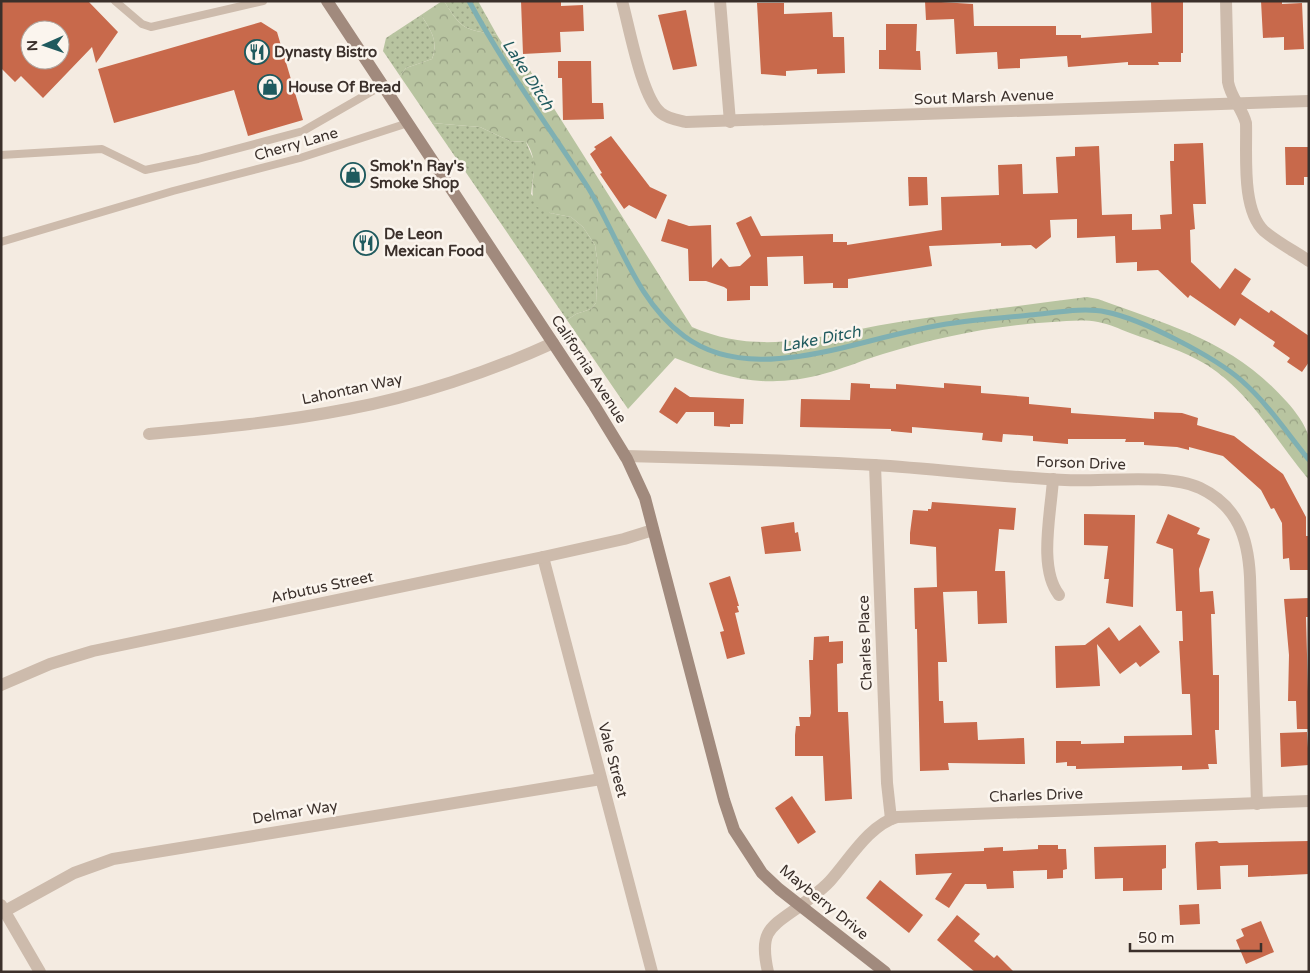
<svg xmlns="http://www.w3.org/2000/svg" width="1310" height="973" font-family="'Varela Round',sans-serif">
	<defs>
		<pattern id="grass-dots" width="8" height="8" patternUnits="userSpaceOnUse" patternTransform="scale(1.25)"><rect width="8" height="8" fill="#b8c4a0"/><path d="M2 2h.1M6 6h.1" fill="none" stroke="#97a083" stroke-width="1.8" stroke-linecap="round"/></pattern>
		<pattern id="forest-crowns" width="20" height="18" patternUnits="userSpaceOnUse" patternTransform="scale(1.25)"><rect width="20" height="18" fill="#b8c4a0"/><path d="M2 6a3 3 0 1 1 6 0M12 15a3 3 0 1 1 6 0" fill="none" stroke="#97a083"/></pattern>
	</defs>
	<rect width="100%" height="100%" fill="#f4ebe1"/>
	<g fill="url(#grass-dots)">
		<path d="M 444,1 L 478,1 L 497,35 C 464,29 462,30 444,1 Z"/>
		<path d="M 421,15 C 431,30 439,42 432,59 L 406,68 L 400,76 L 383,51 L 386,38 Z"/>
		<polygon points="432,123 480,127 510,141 526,142 535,163 531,194 550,213 571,217 583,227 595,245 598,265 596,303 591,309 576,314 567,320"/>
	</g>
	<path fill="url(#forest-crowns)" d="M 442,1 L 444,1 C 462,30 464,29 497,35 L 513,61 L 524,61 L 692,327 C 766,359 831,332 905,321 C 966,312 1027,305 1087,297 L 1098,299 C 1171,326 1233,341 1287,402 C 1295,411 1306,425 1309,438 C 1310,451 1309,467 1309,480 C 1276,441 1251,393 1207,365 C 1184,351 1155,342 1130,333 C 1120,329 1109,324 1098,322 C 1084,319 1067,321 1053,322 C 996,325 937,337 883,354 C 845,366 818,380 777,381 C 741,383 709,371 675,358 L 628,409 L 567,320 L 576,314 L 591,309 L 596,303 L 598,265 L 595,245 L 583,227 L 571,217 L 550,213 L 535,206 C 527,182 542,165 526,142 L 510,141 L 480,127 L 432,123 L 400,76 L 406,68 L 432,59 C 439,42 431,30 421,15 Z"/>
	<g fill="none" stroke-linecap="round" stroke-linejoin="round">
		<path stroke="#7fb0b2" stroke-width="5" d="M 469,1 C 504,66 547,124 587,186 C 618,235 635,300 684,336 C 729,370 791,360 842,348 C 879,339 916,328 954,323 C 979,319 1005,318 1030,315 C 1054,313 1083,307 1106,312 C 1142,319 1215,357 1242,381 C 1268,404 1287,433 1309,460"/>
	</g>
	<g fill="#c8694b" fill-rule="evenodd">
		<path d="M 1,1 L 88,1 L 118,32 L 96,63 L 92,47 L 43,98 L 21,76 L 15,82 L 1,68 ZM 30,30 L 60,30 L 60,60 L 30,60 Z"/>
		<polygon points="521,1 561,1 561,6 583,5 584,31 560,32 561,52 523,54"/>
		<polygon points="925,1 973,4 974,26 1056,26 1056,35 1081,35 1081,38 1152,33 1151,1 1183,1 1183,53 1181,53 1181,62 1158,62 1159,65 1128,65 1128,62 1068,67 1067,56 1020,59 1020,68 998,69 997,52 956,54 954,19 926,20"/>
		<polygon points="1261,1 1282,1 1282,4 1302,3 1304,49 1284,50 1284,37 1263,38"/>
		<polygon points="757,3 784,3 784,14 832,12 833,37 844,37 845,73 817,74 817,69 786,71 786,76 761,74"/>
		<polygon points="686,10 697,66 673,70 658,15"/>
		<polygon points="261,22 277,32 303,120 248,136 234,90 114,123 98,69"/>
		<polygon points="886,24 917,24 916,51 920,51 921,70 879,69 879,50 886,50"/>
		<polygon points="558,61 591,61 592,103 603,103 604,119 563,120 562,78 558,78"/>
		<polygon points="611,136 650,187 667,195 656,219 629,205 624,209 600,174 602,173 590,154 596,149 594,147"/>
		<polygon points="1203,143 1206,204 1193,204 1195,229 1190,230 1191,262 1220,289 1235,268 1251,279 1241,294 1269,313 1271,310 1309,336 1309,362 1302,372 1287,362 1290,358 1273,346 1275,342 1240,318 1235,326 1190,295 1188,298 1158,270 1137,271 1137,262 1116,263 1115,236 1077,238 1077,219 1050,220 1051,237 1036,249 1031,245 1001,246 1001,243 929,246 932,266 848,279 848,288 833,288 833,283 804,284 803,256 767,257 768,286 750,286 750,300 727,301 727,289 724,287 706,281 689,281 688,249 661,241 668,219 689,226 711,225 712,268 721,258 729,267 740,266 751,256 736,223 751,216 761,236 833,234 833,242 847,242 847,245 942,230 941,197 999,195 998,165 1022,164 1023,194 1058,193 1056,157 1075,156 1075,147 1099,146 1102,215 1132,214 1132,230 1161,229 1160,215 1172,214 1170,161 1174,161 1174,144"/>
		<polygon points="1285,147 1309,147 1309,177 1304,177 1304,185 1286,185"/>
		<polygon points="908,177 927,177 928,205 909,206"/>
		<polygon points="851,383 870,384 870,388 896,389 896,384 944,388 944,383 981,386 981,393 1029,397 1029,404 1071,408 1071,413 1154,419 1154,412 1182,413 1198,418 1197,425 1234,436 1283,474 1306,517 1306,536 1309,536 1309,570 1290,570 1289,558 1283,559 1282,523 1274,508 1271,509 1261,490 1223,456 1189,447 1189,450 1177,447 1144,445 1144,442 1125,442 1126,439 1068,439 1068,444 1033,441 1033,436 1003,434 1002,442 982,440 983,433 912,427 912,433 891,431 891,429 800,427 801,399 850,400"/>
		<polygon points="675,387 690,397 744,399 743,424 730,424 730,427 714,426 714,412 686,412 677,424 659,412"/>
		<polygon points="932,502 1016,508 1014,530 999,529 995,571 1005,571 1007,623 978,624 977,591 943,592 947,662 938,662 939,701 943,701 944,723 977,722 978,740 1024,738 1025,764 948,763 949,770 920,771 917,629 915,629 914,588 937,587 936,547 910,544 910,533 913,510 928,511 928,509 931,509"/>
		<polygon points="1084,514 1135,515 1133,607 1106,603 1109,579 1104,579 1108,546 1084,545"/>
		<polygon points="1168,514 1200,528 1197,534 1210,539 1199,569 1200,592 1213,591 1215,614 1211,614 1213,675 1219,675 1219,730 1215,730 1217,764 1208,764 1209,769 1182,770 1182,766 1076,769 1076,766 1067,766 1067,762 1056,763 1056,741 1081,741 1081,744 1124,743 1124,736 1192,735 1190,694 1182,694 1179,641 1183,641 1182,611 1176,611 1173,549 1156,543"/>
		<polygon points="794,522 795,533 798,532 801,551 765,554 761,527"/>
		<polygon points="730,576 739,606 737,606 739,612 735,613 745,654 727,659 720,632 724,631 709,583"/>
		<polygon points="1309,598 1309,617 1306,617 1309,729 1297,729 1296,701 1288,701 1289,655 1284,599"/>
		<polygon points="1140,625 1160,652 1140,667 1136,662 1120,674 1097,644 1100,686 1056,688 1055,646 1085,645 1109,627 1119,641"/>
		<polygon points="829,636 829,642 843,641 843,663 837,664 838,712 848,712 852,799 825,801 823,756 795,756 795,735 796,726 800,726 799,717 810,717 811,713 809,660 813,660 814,637"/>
		<polygon points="1307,732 1309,765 1281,767 1280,733"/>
		<polygon points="792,796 816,832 798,844 775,808"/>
		<polygon points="1217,841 1219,843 1309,841 1309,874 1248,877 1248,865 1220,866 1221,889 1197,890 1195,844 1196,842"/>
		<polygon points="1038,845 1058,845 1058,849 1066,849 1067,869 1063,870 1063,878 1047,879 1047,870 1013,871 1014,888 987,889 986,884 965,884 949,908 935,899 952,873 916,875 915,854 984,851 984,848 1003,847 1003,851 1038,849"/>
		<polygon points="1166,845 1166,868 1162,869 1162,890 1123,891 1123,878 1095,879 1094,847"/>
		<polygon points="880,880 923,915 909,933 866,898"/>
		<polygon points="1199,904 1200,924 1180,925 1179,905"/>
		<polygon points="957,915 980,934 974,941 994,958 997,955 1014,972 975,972 937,940"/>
		<polygon points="1261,921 1274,952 1246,964 1236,940 1244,936 1241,929"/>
	</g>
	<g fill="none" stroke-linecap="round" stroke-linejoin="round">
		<g stroke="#cdbbac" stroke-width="8">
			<polyline points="115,1 142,24 151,27 263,1"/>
			<polyline points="1,155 102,149 145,170 198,159 303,131 383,85"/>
			<polyline points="1,242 173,191 300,158 408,123"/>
		</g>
		<g stroke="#cdbbac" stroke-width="12">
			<path d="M 622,1 C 629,26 642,99 661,113 C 668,119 678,120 686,122 L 1309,101"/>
			<polyline points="720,1 730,122"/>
			<path d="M 1226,1 L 1228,82 C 1231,98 1242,108 1246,123 C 1247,153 1241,209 1264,231 C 1277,242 1294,251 1309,261"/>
			<path d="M 149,434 C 215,428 282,422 348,409 C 414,397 492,371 553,343"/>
			<path d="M 625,456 C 708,458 791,460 874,465 C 938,469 1001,477 1065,480 C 1103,482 1168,473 1200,488 C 1238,506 1248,538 1250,577 L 1257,804"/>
			<polyline points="875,465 887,783 891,819"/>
			<path d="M 1053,479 C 1051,513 1038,568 1059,595"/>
			<polyline points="543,557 652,972"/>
			<polyline points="1,685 50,664 93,651 543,557 624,539 653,530"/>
			<polyline points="1,905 40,972"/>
			<path d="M 800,906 C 810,898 822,890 830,881 C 849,860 869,825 897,817 L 1309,801"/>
			<polyline points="5,911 74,873 113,859 601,779"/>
		</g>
		<path stroke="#cdbbac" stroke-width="12" d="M 768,972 C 759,931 769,928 800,906"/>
		<polyline stroke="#a18a7d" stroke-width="12" points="327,1 594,405 627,459 645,498 724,800 734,830 762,873 779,889 885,972"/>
	</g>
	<defs>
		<symbol id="restaurant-ring" viewBox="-11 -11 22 22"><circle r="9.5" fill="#fbf5ee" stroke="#1f5a5e" stroke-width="1.5"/><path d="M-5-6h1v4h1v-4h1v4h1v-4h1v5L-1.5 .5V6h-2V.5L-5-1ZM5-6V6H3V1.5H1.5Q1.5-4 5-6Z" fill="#1f5a5e"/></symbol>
		<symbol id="shop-ring" viewBox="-11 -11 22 22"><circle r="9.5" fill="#fbf5ee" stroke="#1f5a5e" stroke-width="1.5"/><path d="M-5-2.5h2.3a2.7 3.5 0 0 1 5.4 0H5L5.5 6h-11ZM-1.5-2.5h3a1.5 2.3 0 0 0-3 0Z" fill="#1f5a5e"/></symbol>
	</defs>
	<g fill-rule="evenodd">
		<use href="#restaurant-ring" x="243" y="38" width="28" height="28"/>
		<use href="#shop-ring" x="256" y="73" width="28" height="28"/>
		<use href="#shop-ring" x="339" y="161" width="28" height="28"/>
		<use href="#restaurant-ring" x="352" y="229" width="28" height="28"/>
	</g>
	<g text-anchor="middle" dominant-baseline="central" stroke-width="5" stroke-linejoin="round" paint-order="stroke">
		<g font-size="15" font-weight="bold" fill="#3b302b" stroke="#fbf5ee" text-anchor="start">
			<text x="274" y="52">Dynasty Bistro</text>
			<text x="288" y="87">House Of Bread</text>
			<text x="370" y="166">Smok'n Ray's<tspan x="370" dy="17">Smoke Shop</tspan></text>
			<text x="384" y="234">De Leon<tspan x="384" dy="17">Mexican Food</tspan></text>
		</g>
		<g font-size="15" fill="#3b302b" stroke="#fbf5ee">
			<text transform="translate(984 97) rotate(-2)">Sout Marsh Avenue</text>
			<text transform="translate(296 144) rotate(-16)">Cherry Lane</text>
			<text transform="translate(589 369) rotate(57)">California Avenue</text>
			<text transform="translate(352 389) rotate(-12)">Lahontan Way</text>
			<text transform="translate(1081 463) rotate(2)">Forson Drive</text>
			<text transform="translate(322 587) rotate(-12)">Arbutus Street</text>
			<text transform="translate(865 643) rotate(-92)">Charles Place</text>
			<text transform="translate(613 760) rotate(75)">Vale Street</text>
			<text transform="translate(1036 795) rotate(-2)">Charles Drive</text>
			<text transform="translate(295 812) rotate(-9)">Delmar Way</text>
			<text transform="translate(824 902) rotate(39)">Mayberry Drive</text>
		</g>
		<g font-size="16" font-style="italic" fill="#1f5a5e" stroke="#fbf5ee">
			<text transform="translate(528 75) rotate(57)">Lake Ditch</text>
			<text transform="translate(821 339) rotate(-11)">Lake Ditch</text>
		</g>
	</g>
	<rect width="1310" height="973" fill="none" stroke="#3b302b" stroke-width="5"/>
	<g transform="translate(45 45) rotate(268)"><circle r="24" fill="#fbf5ee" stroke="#aea6a0"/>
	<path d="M0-4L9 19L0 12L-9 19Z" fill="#1f5a5e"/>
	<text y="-8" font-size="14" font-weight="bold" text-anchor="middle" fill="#3b302b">N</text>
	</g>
	<path d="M1130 943v8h131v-8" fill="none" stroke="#3b302b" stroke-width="2.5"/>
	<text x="1138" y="943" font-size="15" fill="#3b302b" stroke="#fbf5ee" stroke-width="4" paint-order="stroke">50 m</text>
</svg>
